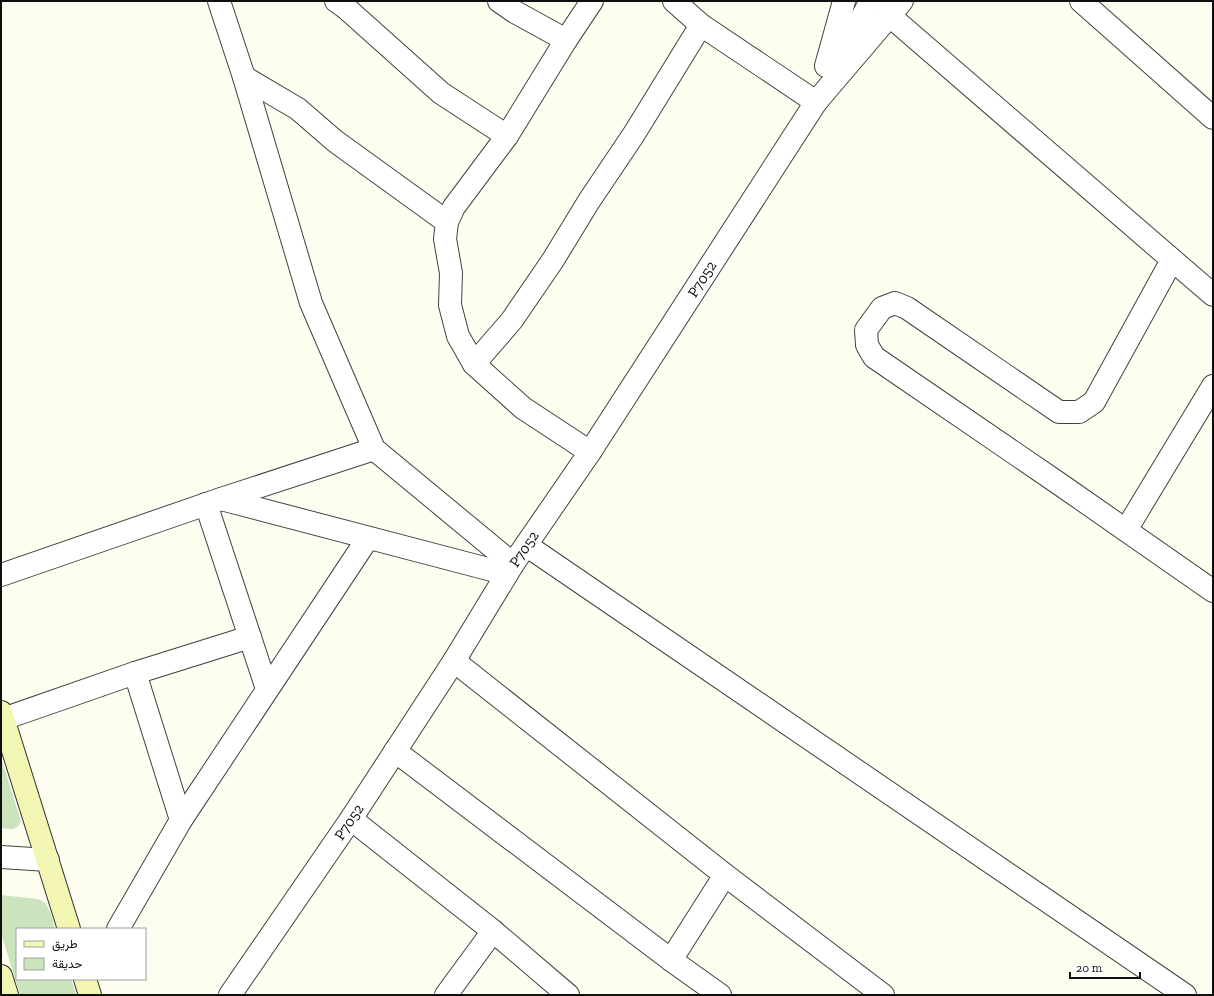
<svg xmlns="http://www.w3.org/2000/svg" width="1214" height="996" font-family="'Zilla Slab',Vazirmatn,serif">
	<rect width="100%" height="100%" fill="#fdfdf0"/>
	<g fill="#cbe4bd">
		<path d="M 1,758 L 21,821 C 16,832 11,829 1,828 Z"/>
		<path d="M 1,895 L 38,899 C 50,903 52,918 55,929 L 17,929 L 17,979 L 71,979 L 76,995 L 20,995 L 1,933 Z"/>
	</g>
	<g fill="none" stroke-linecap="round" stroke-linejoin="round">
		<defs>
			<g id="street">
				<polyline points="219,1 244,77 311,303 374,449 513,564"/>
				<polyline points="336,1 346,8 441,93 507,136"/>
				<polyline points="499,1 515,12 566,40"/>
				<polyline points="674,1 701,25 816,102"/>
				<polyline points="879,1 890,16 1213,295"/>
				<polyline points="1081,1 1213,118"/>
				<polyline points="837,62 871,1"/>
				<polyline points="826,66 844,1"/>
				<polyline points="244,77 298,109 335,141 447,222"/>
				<polyline points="1172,260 1094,402 1079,412 1059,412 907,308 895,303 882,308 866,330 867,345 874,357 1061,485 1213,591"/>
				<polyline points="474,364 512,320 553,260 589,201 634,134 701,25"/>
				<polyline points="590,452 523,408 474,364 458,336 450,305 451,273 445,239 447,222 454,207 507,136 566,40 592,1"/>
				<polyline points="221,499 507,574"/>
				<polyline points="206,504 267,689"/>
				<polyline points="1126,530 1213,386"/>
				<polyline points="526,545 1185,995"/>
				<polyline points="1,575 221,499 374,449"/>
				<polyline points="454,661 725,875 883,995"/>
				<polyline points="135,673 181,820"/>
				<polyline points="3,719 135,673 250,637"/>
				<polyline points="395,751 671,960 720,995"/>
				<polyline points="351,819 493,931 568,995"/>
				<polyline points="1,857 48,860"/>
				<polyline points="118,929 181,820 368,538"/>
				<polyline points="671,960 725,875"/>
				<polyline points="230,995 351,819 454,661 513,564 590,452 816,102 902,1"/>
				<polyline points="446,995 493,931"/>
			</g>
			<g id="secondary">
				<polyline points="1,712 69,929"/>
				<polyline points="1,976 7,995"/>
				<polyline points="85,979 90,995"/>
			</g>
		</defs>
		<use href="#street" stroke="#414141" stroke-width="24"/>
		<use href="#secondary" stroke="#303030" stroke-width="24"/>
		<use href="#street" stroke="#fff" stroke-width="22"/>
		<use href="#secondary" stroke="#f3f6b2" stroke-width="22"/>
	</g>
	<g text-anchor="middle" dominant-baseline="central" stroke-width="4" stroke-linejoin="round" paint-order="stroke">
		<g font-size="15" fill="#0e0e0e" stroke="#fff">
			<text transform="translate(702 279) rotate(-57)">P7052</text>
			<text transform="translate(524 549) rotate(-56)">P7052</text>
			<text transform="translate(349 822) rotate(-56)">P7052</text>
		</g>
	</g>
	<rect width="1214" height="996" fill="none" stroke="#0e0e0e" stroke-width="4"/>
	<rect x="16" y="928" width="130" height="52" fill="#ffffff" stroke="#9f9f9f"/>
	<rect x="24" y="941" width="20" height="6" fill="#f3f6b2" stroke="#9f9f9f"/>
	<text x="52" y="948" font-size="12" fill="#0e0e0e">طريق</text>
	<rect x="24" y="958" width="20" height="12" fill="#cbe4bd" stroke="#9f9f9f"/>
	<text x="52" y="968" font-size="12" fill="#0e0e0e">حديقة</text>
	<path d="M1070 972v6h70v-6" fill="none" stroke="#0e0e0e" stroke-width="2"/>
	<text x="1076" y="972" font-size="12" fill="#0e0e0e" stroke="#ffffff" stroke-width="3" paint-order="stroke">20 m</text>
</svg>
